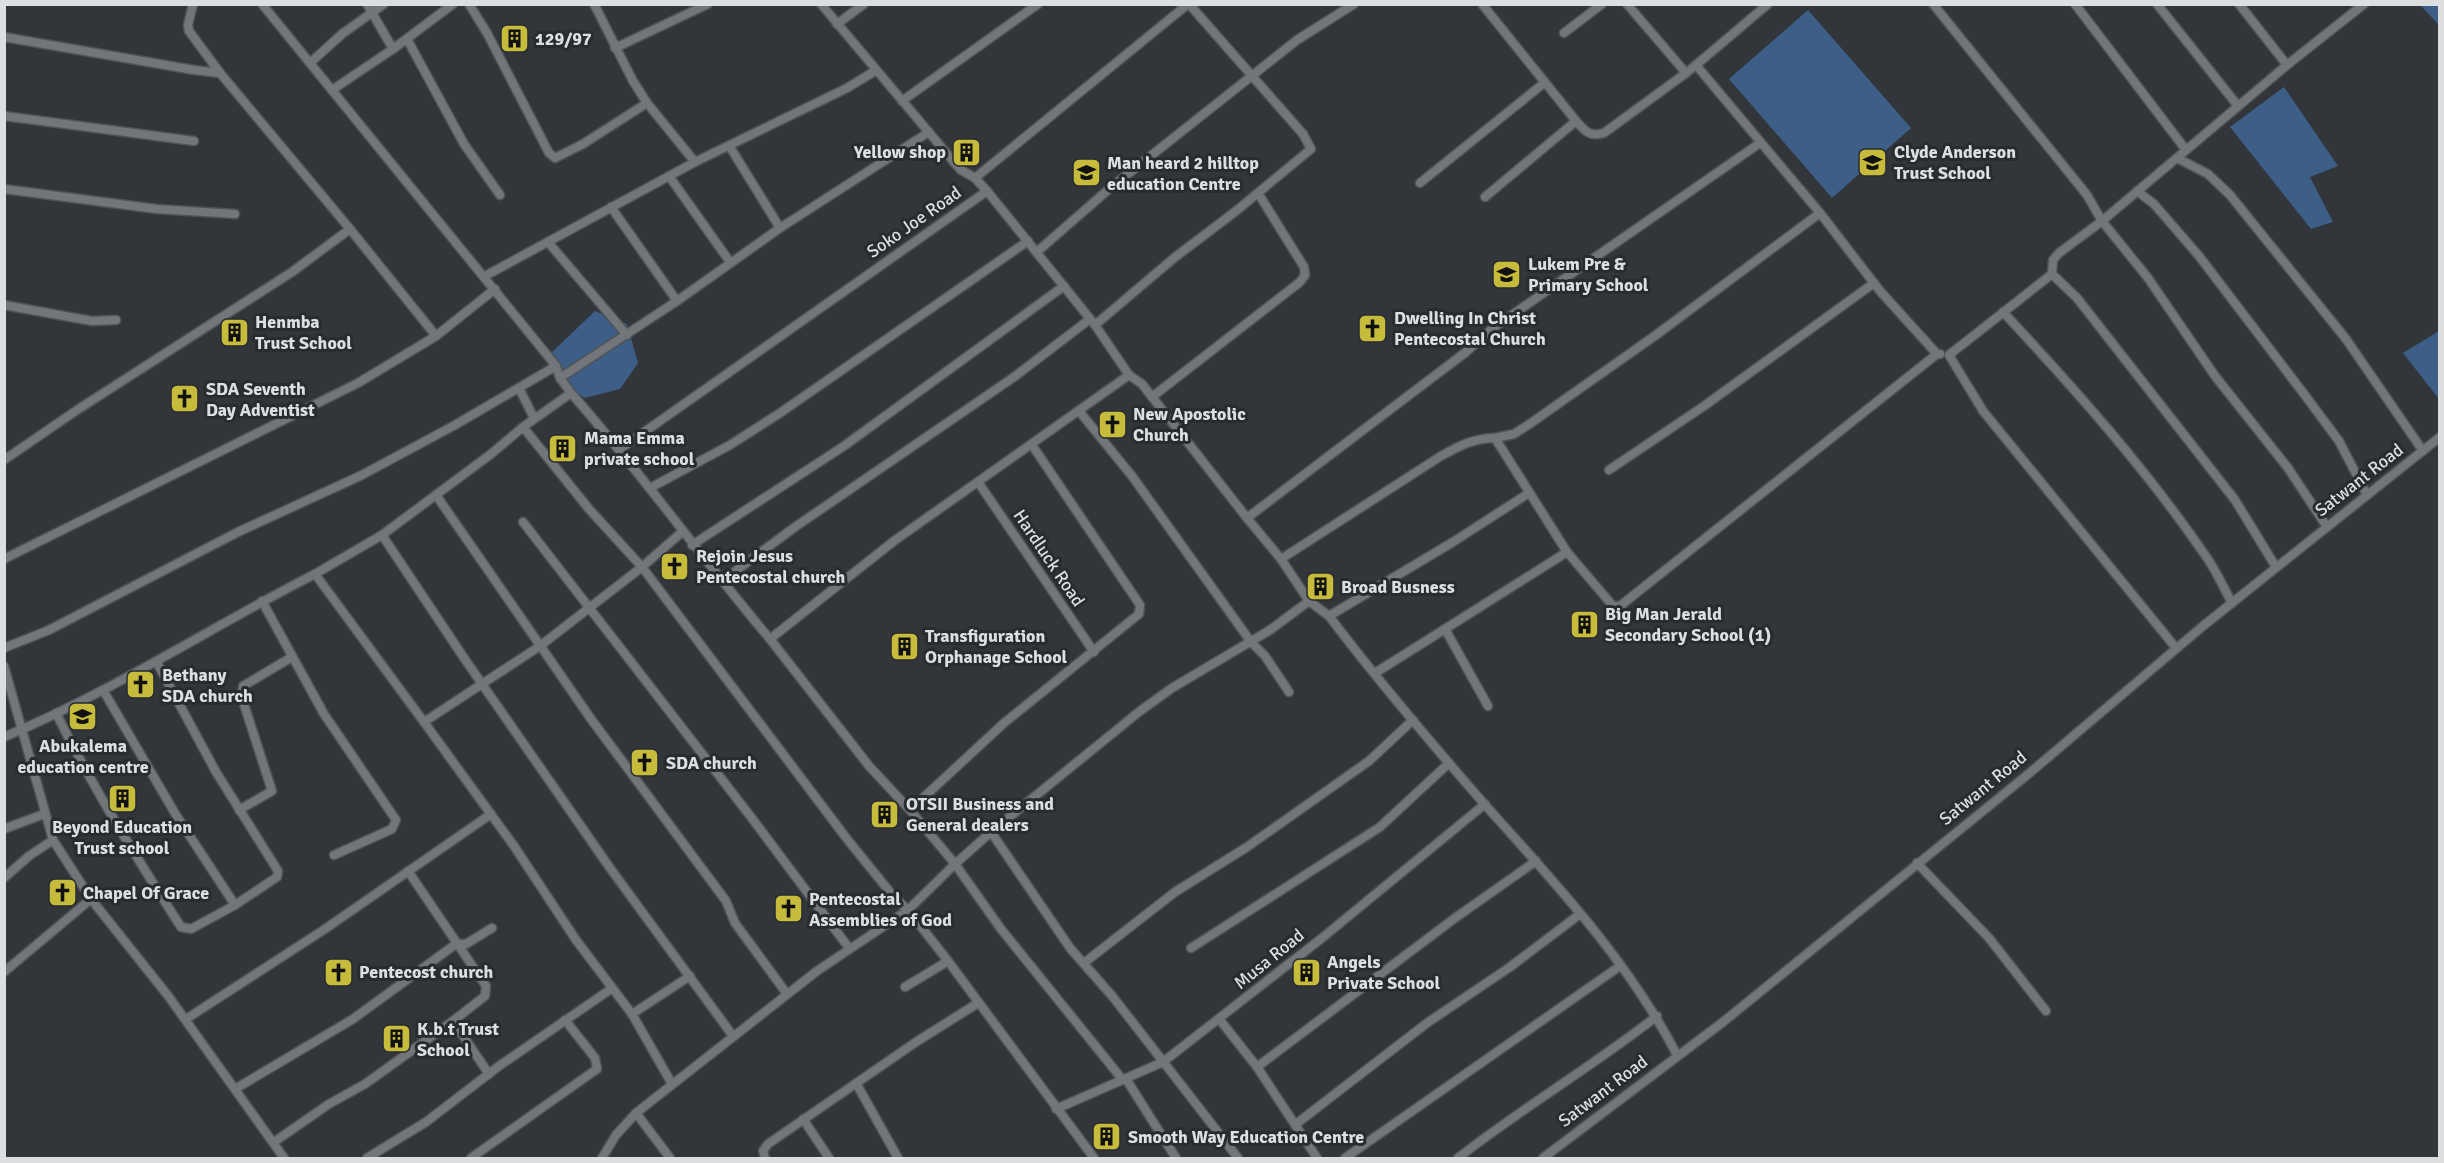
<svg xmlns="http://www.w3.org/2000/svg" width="2444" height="1163" font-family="Signika,sans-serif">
	<rect width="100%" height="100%" fill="#323539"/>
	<g fill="#3d5e86">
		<polygon points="2420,5 2439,5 2439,25"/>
		<polygon points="1808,10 1911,128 1832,198 1729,79"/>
		<polygon points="2284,87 2338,166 2310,177 2333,222 2311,229 2230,127"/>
		<polygon points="595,311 627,324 638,363 620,389 585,398 560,383 550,354"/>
		<polygon points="2439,331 2439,399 2403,353"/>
	</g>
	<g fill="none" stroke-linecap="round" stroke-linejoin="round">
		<defs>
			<g id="minor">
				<polyline points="193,4 188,25 189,31 220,73 350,229"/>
				<polyline points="262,4 556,366"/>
				<polyline points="367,4 393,49"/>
				<polyline points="469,4 487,33 549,153 555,158 583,144 647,103"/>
				<polyline points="594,4 633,81 647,103 695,162 847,88 875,71"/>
				<polyline points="821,4 953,161 961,170 975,178"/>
				<path d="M 1482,4 L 1576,121 C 1586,132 1590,137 1604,133 L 1686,73"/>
				<polyline points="1627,4 1686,73 1696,65"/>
				<polyline points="1768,4 1696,65 1820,213 1880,291 1937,354 1940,354"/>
				<polyline points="1933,4 2087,195 2102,221 2148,278 2215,376 2288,468 2327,527"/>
				<polyline points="2075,4 2186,150"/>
				<polyline points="2157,4 2238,106"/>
				<polyline points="2239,4 2287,65"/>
				<polyline points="837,24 864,4"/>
				<polyline points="1564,33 1602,4"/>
				<polyline points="4,37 194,70 220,73"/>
				<polyline points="407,39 464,144 500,195 499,193"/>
				<polyline points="615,48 708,4"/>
				<polyline points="310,63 342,34 384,4"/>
				<polyline points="332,90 393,49 453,4"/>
				<polyline points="902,101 1038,4"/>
				<polyline points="4,116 194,141"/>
				<polyline points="730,147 780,228"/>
				<polyline points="2177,158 2208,174 2230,195 2346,339 2423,451"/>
				<polyline points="669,176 730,262"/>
				<polyline points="1420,183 1544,83"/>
				<polyline points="4,189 157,209 235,214"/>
				<polyline points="987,191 1095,325 1129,375 1142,384 1247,518 1466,352 1493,328 1760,143"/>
				<polyline points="2137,191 2154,204 2199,256 2304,394 2339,441 2367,495"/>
				<polyline points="1485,197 1576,121"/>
				<polyline points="611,207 677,301"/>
				<polyline points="1820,213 1656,335 1531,423 1514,434 1495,438 1567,552 1613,606 1620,606 1937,354"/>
				<polyline points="548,242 627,335"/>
				<polyline points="1038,251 1109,189 1297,40 1354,4"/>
				<polyline points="2052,274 2077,298 2235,500 2276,567"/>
				<polyline points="485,276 695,162"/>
				<polyline points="4,305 92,321 116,320"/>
				<path d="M 2003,312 C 2075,389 2146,469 2205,555 C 2216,570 2223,587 2232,603"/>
				<polyline points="1095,325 1174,258 1236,211 1311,149 1303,134 1189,4"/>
				<polyline points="560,378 571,393 523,427 589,509 642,567 847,839 894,897 908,910 948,961 1094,1158"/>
				<polyline points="519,388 534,418"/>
				<path d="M 571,393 C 641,472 701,558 770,639 L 894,541 L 1129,375"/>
				<polyline points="1152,397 1300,282 1305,275 1304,267 1258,193"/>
				<polyline points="1079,411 1132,476 1251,642 1265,656 1289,692"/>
				<polyline points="523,427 491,454 382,535 464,658 610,868 733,1036"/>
				<polyline points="620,449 987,191 975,178 1188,4"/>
				<polyline points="4,460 77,410 292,272 350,229 436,336"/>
				<polyline points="1609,470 1704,406 1874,283"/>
				<polyline points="978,482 1094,652"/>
				<polyline points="650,488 730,445 780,413 1028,241"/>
				<path d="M 1529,493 L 1453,542 L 1329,616 C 1378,681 1432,744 1486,806 C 1556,884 1629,962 1677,1055"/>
				<polyline points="436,495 591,719 726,901 735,923 787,994"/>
				<polyline points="1247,518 1281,559 1309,601 1329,616"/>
				<polyline points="523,522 751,817 849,948"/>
				<polyline points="382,535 315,574 424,722"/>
				<polyline points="692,545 844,446 1064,286"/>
				<polyline points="4,559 358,383 436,336 495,289"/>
				<path d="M 1281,559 L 1441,456 C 1459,446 1474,438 1495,438"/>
				<polyline points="722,581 795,527 1014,377 1090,319"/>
				<polyline points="262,601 324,714 396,820 392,829 334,855"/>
				<polyline points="4,648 49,630 238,532 362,475 455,425 556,366 560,378 677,301 780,228 929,132"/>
				<polyline points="2176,648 1983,411 1949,355 2052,274 2053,260 2059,253 2102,221 2287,65 2364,4"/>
				<polyline points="4,666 53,840 91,899 169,997 284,1158"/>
				<polyline points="1375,673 1445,629"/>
				<polyline points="103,690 176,815 235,905 277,877 278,871 216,772 156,661"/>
				<polyline points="1488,706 1445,629 1567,552"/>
				<path d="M 56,713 C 93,788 136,857 181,927 L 191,929 L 235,905"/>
				<path d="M 4,737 C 112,692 211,627 315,574"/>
				<polyline points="239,810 272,791 242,698 243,686 292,657"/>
				<polyline points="910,810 1004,723 1139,614 1140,605 1032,445"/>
				<polyline points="4,829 44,814"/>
				<polyline points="991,832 955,864 1001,929 1122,1079"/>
				<polyline points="1917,863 1989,938 2046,1011"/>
				<polyline points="408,871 486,986 485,996 453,1021 489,1074"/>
				<polyline points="4,878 29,856 53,840"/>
				<polyline points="1191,948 1380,827 1449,763"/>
				<polyline points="1084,963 1175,892 1247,847 1369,761 1413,720"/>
				<polyline points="4,972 91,899"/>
				<polyline points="905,987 948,961"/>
				<polyline points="632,1014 690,976"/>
				<polyline points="186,1019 325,929 491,814"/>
				<polyline points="1220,1020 1257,1067 1317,1158"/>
				<polyline points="1257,1067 1455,918 1536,861"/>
				<polyline points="1126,1079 1176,1158"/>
				<polyline points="856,1083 898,1158"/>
				<polyline points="672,1084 632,1014 576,940 514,846 424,722 540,646 642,567 682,532"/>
				<polyline points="235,1089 353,1019 456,944 466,944 492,928"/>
				<polyline points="1056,1109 1163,1062 1322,938 1485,804"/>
				<polyline points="803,1119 829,1158"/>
				<polyline points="1296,1124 1427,1023 1510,967 1580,914"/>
				<polyline points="274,1142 329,1104 365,1084 453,1021"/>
				<polyline points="367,1158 426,1122 499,1066 611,989"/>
				<polyline points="471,1158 597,1069 595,1058 565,1020"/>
				<polyline points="602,1158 616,1135 636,1113"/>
				<polyline points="670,1158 636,1113 817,971 908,910 955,864 910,810 869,766 770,639"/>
				<polyline points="765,1158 763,1151 768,1144 916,1042 978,1003"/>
				<polyline points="1238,1158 1113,997 1070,948 991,832 1140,711 1172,688 1270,630 1309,601"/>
				<polyline points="1345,1158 1620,966"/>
				<path d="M 1458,1158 C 1522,1108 1593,1066 1657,1016"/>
				<polyline points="1543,1158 1723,1022 2026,776 2203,626 2440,437"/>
			</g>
		</defs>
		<use href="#minor" stroke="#505356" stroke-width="11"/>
		<use href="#minor" stroke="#72767b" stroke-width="8"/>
	</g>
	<defs>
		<symbol id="building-square" viewBox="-11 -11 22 22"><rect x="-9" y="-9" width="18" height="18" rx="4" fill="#c7bb3c" stroke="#282b2f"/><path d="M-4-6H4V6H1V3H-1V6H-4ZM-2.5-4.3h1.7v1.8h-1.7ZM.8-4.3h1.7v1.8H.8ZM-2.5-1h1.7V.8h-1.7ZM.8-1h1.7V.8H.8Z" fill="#111"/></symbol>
		<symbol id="school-square" viewBox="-11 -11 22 22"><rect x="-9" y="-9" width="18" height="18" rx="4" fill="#c7bb3c" stroke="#282b2f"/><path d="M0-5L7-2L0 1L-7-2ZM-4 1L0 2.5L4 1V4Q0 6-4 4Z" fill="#111"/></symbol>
		<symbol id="church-square" viewBox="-11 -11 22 22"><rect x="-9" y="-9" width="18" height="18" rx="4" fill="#c7bb3c" stroke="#282b2f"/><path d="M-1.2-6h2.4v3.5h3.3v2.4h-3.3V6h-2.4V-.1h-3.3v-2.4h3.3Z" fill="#111"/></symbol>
	</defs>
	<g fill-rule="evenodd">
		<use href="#building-square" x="498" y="22" width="33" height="33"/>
		<use href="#building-square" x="950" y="136" width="33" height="33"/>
		<use href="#school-square" x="1856" y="146" width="33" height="33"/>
		<use href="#school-square" x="1070" y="156" width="33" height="33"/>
		<use href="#school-square" x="1490" y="258" width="33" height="33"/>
		<use href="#church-square" x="1356" y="312" width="33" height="33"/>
		<use href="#building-square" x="218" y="316" width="33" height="33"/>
		<use href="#church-square" x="168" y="382" width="33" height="33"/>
		<use href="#church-square" x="1096" y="408" width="33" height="33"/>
		<use href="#building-square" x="546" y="432" width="33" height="33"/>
		<use href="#church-square" x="658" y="550" width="33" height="33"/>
		<use href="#building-square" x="1304" y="570" width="33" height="33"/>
		<use href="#building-square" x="1568" y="608" width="33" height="33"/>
		<use href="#building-square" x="888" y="630" width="33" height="33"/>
		<use href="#church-square" x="124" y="668" width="33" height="33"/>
		<use href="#school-square" x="66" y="700" width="33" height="33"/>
		<use href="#church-square" x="628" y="746" width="33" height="33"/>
		<use href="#building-square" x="106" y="782" width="33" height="33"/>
		<use href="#building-square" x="868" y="798" width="33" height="33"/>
		<use href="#church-square" x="46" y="876" width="33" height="33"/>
		<use href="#church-square" x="772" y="892" width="33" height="33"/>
		<use href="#church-square" x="322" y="956" width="33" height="33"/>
		<use href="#building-square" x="1290" y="956" width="33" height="33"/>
		<use href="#building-square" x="380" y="1022" width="33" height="33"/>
		<use href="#building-square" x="1090" y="1120" width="33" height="33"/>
	</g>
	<g text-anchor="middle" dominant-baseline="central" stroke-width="6" stroke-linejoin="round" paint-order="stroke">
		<g font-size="18" font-weight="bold" fill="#dcdee0" stroke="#282b2f" text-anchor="start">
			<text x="535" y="39">129/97</text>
			<text x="946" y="152" text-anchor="end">Yellow shop</text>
			<text x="1894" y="152">Clyde Anderson<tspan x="1894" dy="21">Trust School</tspan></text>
			<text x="1107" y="163">Man heard 2 hilltop<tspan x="1107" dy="21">education Centre</tspan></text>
			<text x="1528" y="264">Lukem Pre &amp;<tspan x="1528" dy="21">Primary School</tspan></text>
			<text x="1394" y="318">Dwelling In Christ<tspan x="1394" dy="21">Pentecostal Church</tspan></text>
			<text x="255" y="322">Henmba<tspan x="255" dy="21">Trust School</tspan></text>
			<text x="206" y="389">SDA Seventh<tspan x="206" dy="21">Day Adventist</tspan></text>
			<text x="1133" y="414">New Apostolic<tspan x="1133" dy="21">Church</tspan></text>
			<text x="584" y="438">Mama Emma<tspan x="584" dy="21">private school</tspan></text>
			<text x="696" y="556">Rejoin Jesus<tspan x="696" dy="21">Pentecostal church</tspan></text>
			<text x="1341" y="587">Broad Busness</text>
			<text x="1605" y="614">Big Man Jerald<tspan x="1605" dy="21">Secondary School (1)</tspan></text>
			<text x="925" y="636">Transfiguration<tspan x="925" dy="21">Orphanage School</tspan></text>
			<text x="162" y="675">Bethany<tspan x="162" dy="21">SDA church</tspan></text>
			<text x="83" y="746" text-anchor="middle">Abukalema<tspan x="83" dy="21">education centre</tspan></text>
			<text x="666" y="763">SDA church</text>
			<text x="906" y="804">OTSII Business and<tspan x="906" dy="21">General dealers</tspan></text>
			<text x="122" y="827" text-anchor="middle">Beyond Education<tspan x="122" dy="21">Trust school</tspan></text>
			<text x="83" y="893">Chapel Of Grace</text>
			<text x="809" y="899">Pentecostal<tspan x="809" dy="21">Assemblies of God</tspan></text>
			<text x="1327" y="962">Angels<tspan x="1327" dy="21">Private School</tspan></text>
			<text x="359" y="972">Pentecost church</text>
			<text x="417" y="1029">K.b.t Trust<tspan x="417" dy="21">School</tspan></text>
			<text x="1128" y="1137">Smooth Way Education Centre</text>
		</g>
		<g font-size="18" fill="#dcdee0" stroke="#282b2f">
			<text transform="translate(914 222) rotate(-35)">Soko Joe Road</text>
			<text transform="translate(2359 480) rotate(-38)">Satwant Road</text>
			<text transform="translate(1049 558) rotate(56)">Hardluck Road</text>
			<text transform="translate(1983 788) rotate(-39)">Satwant Road</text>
			<text transform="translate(1269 959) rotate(-39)">Musa Road</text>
			<text transform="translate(1603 1091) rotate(-37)">Satwant Road</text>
		</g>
	</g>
	<rect width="2444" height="1163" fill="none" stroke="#dcdee0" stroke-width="12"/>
</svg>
